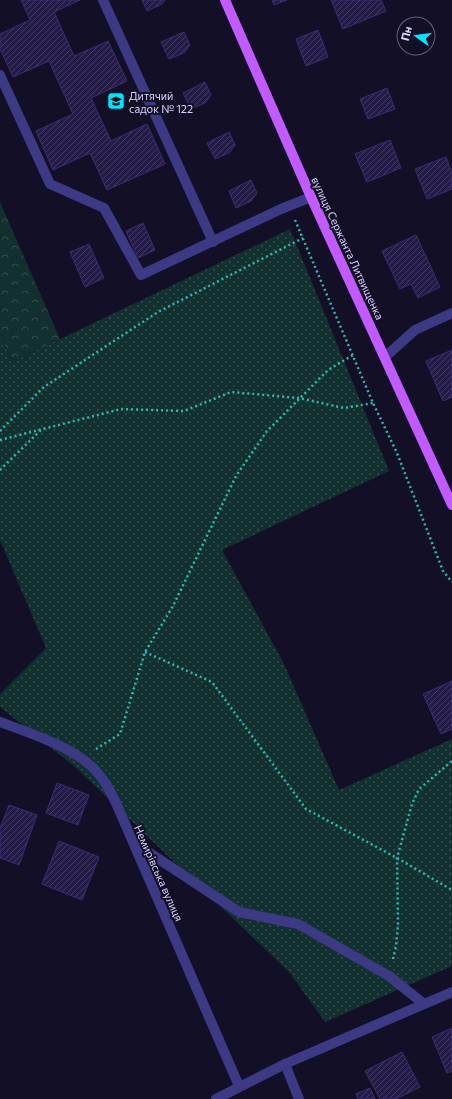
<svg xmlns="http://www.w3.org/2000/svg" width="452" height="1099" font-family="Commissioner,sans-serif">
	<defs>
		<pattern id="grass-dots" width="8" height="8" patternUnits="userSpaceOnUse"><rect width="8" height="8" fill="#12302f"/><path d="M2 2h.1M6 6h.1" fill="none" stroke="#344d4e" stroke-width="1.8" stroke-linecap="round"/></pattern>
		<pattern id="forest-crowns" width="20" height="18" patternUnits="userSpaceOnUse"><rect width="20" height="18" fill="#12302f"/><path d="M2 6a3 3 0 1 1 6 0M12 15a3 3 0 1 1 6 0" fill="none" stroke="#344d4e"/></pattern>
		<pattern id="building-hatch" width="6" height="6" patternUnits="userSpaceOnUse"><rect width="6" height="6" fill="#241b47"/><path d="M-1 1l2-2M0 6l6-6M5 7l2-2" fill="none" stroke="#433b63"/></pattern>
	</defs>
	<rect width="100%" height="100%" fill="#130f26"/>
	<polygon fill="url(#grass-dots)" points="290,229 389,471 222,550 284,664 339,790 452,739 452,966 325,1022 289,972 75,767 0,707 0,694 46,648 0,540 0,334 12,362"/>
	<polygon fill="url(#forest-crowns)" points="0,202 60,339 12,362 0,334"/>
	<g fill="url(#building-hatch)" stroke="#3b2d73">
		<polygon points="21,0 80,0 54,12 74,56 108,41 127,81 91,98 111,141 147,124 165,164 107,190 90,153 53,170 36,131 73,114 49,61 13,77 0,49 0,34 30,20"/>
		<polygon points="142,0 165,0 162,4 147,11"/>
		<polygon points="272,0 287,0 274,5"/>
		<polygon points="331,0 381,0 386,11 343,29"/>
		<polygon points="318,30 328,57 306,66 296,39"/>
		<polygon points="184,32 190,45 184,53 169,59 161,42"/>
		<polygon points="205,82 211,95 205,103 191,109 183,93"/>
		<polygon points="387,88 395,109 368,119 360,99"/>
		<polygon points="229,132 235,145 229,153 215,159 207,143"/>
		<polygon points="390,140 401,168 367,182 355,154"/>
		<polygon points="446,157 452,173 452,189 427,199 415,169"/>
		<polygon points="251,180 257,193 251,201 236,208 229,191"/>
		<polygon points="143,223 155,250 138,258 126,231"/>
		<polygon points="416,235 440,287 418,298 411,284 400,289 382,251"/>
		<polygon points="89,244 104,278 85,287 70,252"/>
		<polygon points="452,350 452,397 443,401 426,361"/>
		<polygon points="452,681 452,729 441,734 423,694"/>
		<polygon points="57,783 89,795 78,825 46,813"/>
		<polygon points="9,805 37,815 19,865 0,858 0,828"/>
		<polygon points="59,841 99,857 82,900 42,884"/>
		<polygon points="452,1028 452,1071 447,1073 432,1037"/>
		<polygon points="402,1052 420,1087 396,1099 380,1099 365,1071"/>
		<polygon points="370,1088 375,1099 358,1099 356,1094"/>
	</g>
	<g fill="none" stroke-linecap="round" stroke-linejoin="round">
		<g stroke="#2fb8b0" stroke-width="2.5" stroke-dasharray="2 3" stroke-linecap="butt">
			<polyline points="295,220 373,403 397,453 443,571 452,582"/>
			<polyline points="0,431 44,387 158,312 303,238"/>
			<polyline points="0,440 121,409 184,411 231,392 299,398 344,408 373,403"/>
			<polyline points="0,470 42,429"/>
			<polyline points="145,652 212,682 306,809 397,858 452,890"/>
			<polyline points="96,749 120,734 145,652 173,606 236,476 267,431 328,370 353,355"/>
			<polyline points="393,959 396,946 398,925 397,858 412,804 419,789 452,761"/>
		</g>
		<g stroke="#3d3a85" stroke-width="10">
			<polyline points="103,0 213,242"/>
			<polyline points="0,75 50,184 104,208 141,275 281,209 311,197"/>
			<polyline points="385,357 415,330 452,313"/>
			<path d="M 0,722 C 27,732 76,748 95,770 C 105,780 110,791 116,803 L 239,1086"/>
			<polyline points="133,842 239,912 298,924 389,976 424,1004"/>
			<polyline points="285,1064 299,1099"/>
			<polyline points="216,1099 285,1064 452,992"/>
		</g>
		<polyline stroke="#c25bff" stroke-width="10" points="225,0 311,197 452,505"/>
	</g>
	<defs>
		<symbol id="school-square" viewBox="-11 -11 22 22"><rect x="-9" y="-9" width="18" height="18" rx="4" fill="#00e5ff" stroke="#130f26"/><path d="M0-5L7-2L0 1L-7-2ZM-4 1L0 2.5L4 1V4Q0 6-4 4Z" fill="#111"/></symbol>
	</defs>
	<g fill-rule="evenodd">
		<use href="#school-square" x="106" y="91" width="20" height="20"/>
	</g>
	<g text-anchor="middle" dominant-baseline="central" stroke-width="4" stroke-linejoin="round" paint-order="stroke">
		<g font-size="11" fill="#d9d4ff" stroke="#130f26" text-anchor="start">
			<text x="129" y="95">Дитячий<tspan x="129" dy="13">садок № 122</tspan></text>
		</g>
		<g font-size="11" fill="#d9d4ff" stroke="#130f26">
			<text transform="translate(348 248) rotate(65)">вулиця Сержанта Литвищенка</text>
			<text transform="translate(159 873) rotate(66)">Немирівська вулиця</text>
		</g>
	</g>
	<g transform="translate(416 36) rotate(284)"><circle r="19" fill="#130f26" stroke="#625e7d"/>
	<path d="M0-3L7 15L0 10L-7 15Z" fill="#00e5ff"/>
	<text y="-6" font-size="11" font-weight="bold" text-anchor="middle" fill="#d9d4ff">Пн</text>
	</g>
</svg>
